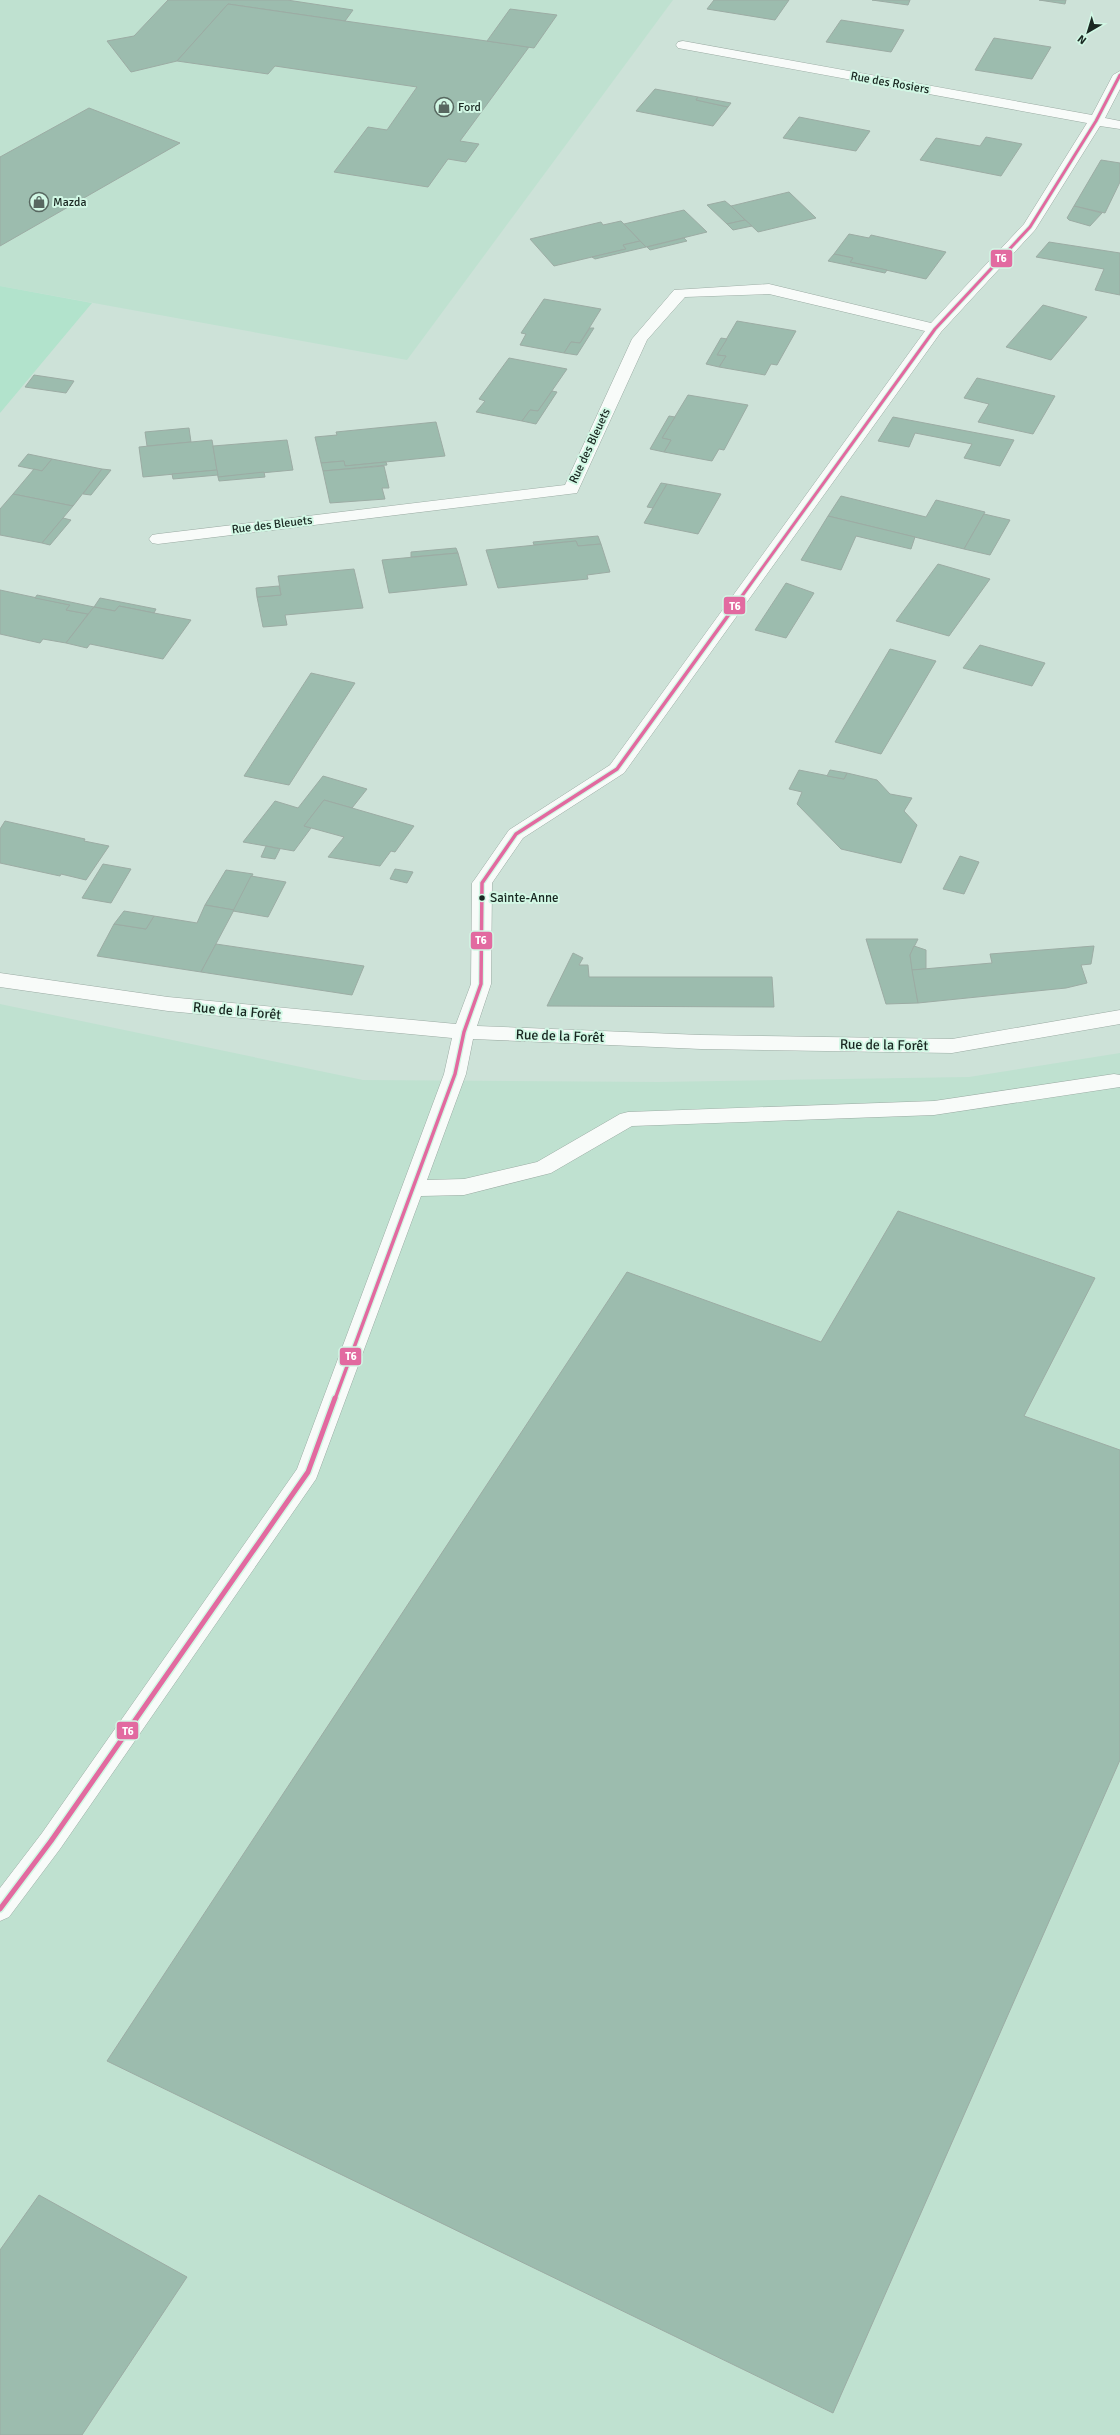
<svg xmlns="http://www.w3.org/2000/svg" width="1120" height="2435" font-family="Signika,sans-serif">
	<rect width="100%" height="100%" fill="#cde2d8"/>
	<g fill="#bfe1d0">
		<polygon points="0,0 673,0 407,360 0,286"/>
		<polygon points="0,1004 363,1080 658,1082 969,1077 1120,1053 1120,2435 0,2435"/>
	</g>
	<polygon fill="#b2e3cc" points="0,286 92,303 0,413"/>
	<g fill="#9cbcae" stroke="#9caca4">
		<polygon points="168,0 287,0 353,10 345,21 228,4 177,61 131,72 107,41 134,36"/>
		<polygon points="714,0 789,0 775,20 707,9"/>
		<polygon points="872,0 910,0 908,5"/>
		<polygon points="1039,0 1066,0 1065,4"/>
		<polygon points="228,4 345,21 529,47 460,141 479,144 466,162 448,159 428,187 334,172 368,127 387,130 417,87 275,66 268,74 177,61"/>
		<polygon points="510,9 557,15 534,48 487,41"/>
		<polygon points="841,20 904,30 891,52 826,42"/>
		<polygon points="994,38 1051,47 1032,79 975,70"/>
		<polygon points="655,89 698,97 696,100 728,107 713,126 636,111"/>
		<polygon points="698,97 731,103 728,107 696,100"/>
		<polygon points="89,108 180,143 0,246 0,157"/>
		<polygon points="799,117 870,131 856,151 783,138"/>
		<polygon points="986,137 1022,144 1001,176 920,160 936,138 980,146"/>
		<polygon points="1101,160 1120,163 1120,182 1105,213 1074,206"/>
		<polygon points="789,192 816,218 758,232 731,206"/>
		<polygon points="725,201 731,206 745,220 727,224 707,205"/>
		<polygon points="1074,206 1102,213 1090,226 1069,220 1067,218"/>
		<polygon points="684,210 707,232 646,247 624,224"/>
		<polygon points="745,220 752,226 733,230 727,224"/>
		<polygon points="621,221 640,241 623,245 626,249 554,266 530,239 601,222 603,225"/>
		<polygon points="849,234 869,238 871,235 946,252 926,279 850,262 853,258 834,254"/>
		<polygon points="684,238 687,241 650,250 647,247"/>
		<polygon points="640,241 646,247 595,259 592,257 626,249 623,245"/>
		<polygon points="1049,242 1120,253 1120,295 1095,290 1104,269 1036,257"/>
		<polygon points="834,254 853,258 850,262 887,270 885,273 828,261"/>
		<polygon points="544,299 601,309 580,343 571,342 564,353 520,345 526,334 521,333"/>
		<polygon points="1043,305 1087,317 1051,360 1006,347"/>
		<polygon points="737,321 796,331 777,365 771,364 765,375 719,367 726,356 717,355"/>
		<polygon points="590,328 594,328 577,355 564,353 571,342 580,343"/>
		<polygon points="721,338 727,339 717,355 726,356 719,367 706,364"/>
		<polygon points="509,358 567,369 538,411 530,410 522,421 476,412 485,401 479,399"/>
		<polygon points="34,375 74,381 66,393 25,387"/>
		<polygon points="977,378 1055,396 1033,434 978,422 989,404 964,398"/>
		<polygon points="552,391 557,392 536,424 522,421 530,410 538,411"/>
		<polygon points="688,395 748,405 724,450 719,449 712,461 664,452 671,440 662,438"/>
		<polygon points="669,416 675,417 662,438 671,440 664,452 650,449"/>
		<polygon points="893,417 1014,440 1000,466 964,458 972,444 915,433 909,447 878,441"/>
		<polygon points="436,422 445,456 345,466 344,461 321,463 315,437 337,435 336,432"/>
		<polygon points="189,428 191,442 147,446 145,432"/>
		<polygon points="212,440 217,470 143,477 139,447"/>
		<polygon points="287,440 293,470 218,477 213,446"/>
		<polygon points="28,454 52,459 42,471 18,466"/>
		<polygon points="52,459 102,469 73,506 13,494 34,469 42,471"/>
		<polygon points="344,461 345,466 386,462 387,465 323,471 321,463"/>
		<polygon points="384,466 389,488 382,488 385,499 330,503 323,471"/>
		<polygon points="102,469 111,470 91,495 83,494"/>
		<polygon points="217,470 218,475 173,479 172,474"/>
		<polygon points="264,472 265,477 219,481 218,477"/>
		<polygon points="661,483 667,484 653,508 647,507"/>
		<polygon points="667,484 721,494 698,534 644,523"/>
		<polygon points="13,494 73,506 42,543 0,535 0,509"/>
		<polygon points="841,496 926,517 936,500 985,512 964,549 828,516"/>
		<polygon points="984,514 1010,520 990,555 964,549"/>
		<polygon points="828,516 915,537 911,549 856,536 841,570 801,560"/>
		<polygon points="63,518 71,520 50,545 42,543"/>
		<polygon points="598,536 601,544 578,546 576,541 534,545 533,542"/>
		<polygon points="576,541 578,546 601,544 610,572 587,575 588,579 498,588 486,550"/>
		<polygon points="456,548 458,553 411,557 411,552"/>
		<polygon points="458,553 467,585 389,593 382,560"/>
		<polygon points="938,564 990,579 949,636 896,621"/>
		<polygon points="354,569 363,608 285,615 287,625 263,627 257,597 281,595 278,576"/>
		<polygon points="786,583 814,593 786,638 755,630"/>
		<polygon points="279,586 281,595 257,597 256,588"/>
		<polygon points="0,590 70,605 66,610 88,614 66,643 43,639 40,643 0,634"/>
		<polygon points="37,595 94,607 88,614 66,610 70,605 35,598"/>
		<polygon points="100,598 156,609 154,613 119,606 115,611 94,607"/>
		<polygon points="119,606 154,613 191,620 163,659 90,644 87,648 66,643 94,607 115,611"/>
		<polygon points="980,645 1045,663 1032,686 963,668"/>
		<polygon points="890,649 936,661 881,754 835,742"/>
		<polygon points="311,673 355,683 289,785 244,776"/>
		<polygon points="799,770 844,779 847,773 877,780 890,794 912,798 904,811 917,825 901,863 841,849 797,804 802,792 789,789"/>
		<polygon points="830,770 847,773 844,779 827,776"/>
		<polygon points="323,776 367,789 352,808 324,800 304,826 311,828 294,851 243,842 275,801 298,808"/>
		<polygon points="324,800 352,808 414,826 395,852 391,851 380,866 328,857 344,837 304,826"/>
		<polygon points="5,821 85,839 84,841 109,846 86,880 61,874 60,876 0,863 0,829"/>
		<polygon points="266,846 280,849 275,859 261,857"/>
		<polygon points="960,856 979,862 964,894 943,889"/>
		<polygon points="103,864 131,869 111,903 82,898"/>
		<polygon points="395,869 413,872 407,883 390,879"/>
		<polygon points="226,870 253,874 234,910 205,905"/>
		<polygon points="251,876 286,882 268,917 233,911"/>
		<polygon points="205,905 234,910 201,972 97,956 114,924 146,929 154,916 197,923"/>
		<polygon points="124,911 154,916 146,929 114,924"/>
		<polygon points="866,939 918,939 910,955 918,1003 886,1004"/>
		<polygon points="216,944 364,966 352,995 201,972"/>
		<polygon points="914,946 926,950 926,969 912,970 910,955"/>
		<polygon points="1094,946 1091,964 1081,965 1087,983 1066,988 918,1003 912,970 992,963 990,954"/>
		<polygon points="573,953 583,958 579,965 588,965 589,977 772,977 774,1007 547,1006"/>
		<polygon points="898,1211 1095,1278 1024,1416 1120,1450 1120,1760 833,2413 107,2061 627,1272 821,1342"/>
		<polygon points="39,2195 187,2277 82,2435 0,2435 0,2250"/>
	</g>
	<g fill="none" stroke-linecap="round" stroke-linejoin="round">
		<defs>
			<polygon id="minor" points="683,41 1092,115 1113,75 1120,71 1120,89 1105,118 1120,121 1120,129 1100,126 1035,230 941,332 624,773 523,838 492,883 491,984 477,1026 701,1035 952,1039 1120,1010 1120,1024 952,1053 701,1049 473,1039 466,1074 427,1180 464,1179 537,1162 620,1114 628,1112 934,1101 1114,1074 1120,1075 1120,1087 934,1115 632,1126 551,1173 464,1195 421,1196 316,1479 60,1849 9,1917 0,1921 0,1888 42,1833 297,1469 444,1074 452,1038 168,1011 0,987 0,973 168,997 456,1024 471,984 472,883 475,879 509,830 610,765 925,331 769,294 685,297 647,340 577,493 158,544 152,543 149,539 152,535 158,534 565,485 632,339 674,290 769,284 931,323 1024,224 1087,123 678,48 676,45 678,42"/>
		</defs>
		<use href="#minor" stroke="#9baba3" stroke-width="1"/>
		<use href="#minor" fill="#f8fbf9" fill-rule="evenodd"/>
		<defs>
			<polyline id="bus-1-far2" points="734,607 935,329 1030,227 1096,121 1120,75"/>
			<polyline id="bus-1-far1" points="335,1399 455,1074 464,1032 481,984 482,883 516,834 617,769 735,606"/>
			<polyline id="bus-1" points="0,1909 51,1841 308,1472 335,1398"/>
		</defs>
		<use href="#bus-1-far2" stroke="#d2f8e5" stroke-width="5"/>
		<use href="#bus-1-far1" stroke="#d2f8e5" stroke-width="6"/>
		<use href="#bus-1" stroke="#d2f8e5" stroke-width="8"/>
		<use href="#bus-1-far2" stroke="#e26aa0" stroke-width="3"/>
		<use href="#bus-1-far1" stroke="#e26aa0" stroke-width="3.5"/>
		<use href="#bus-1" stroke="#e26aa0" stroke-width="5"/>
	</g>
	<defs>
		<symbol id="shop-ring" viewBox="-11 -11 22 22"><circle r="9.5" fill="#d2f8e5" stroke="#586861" stroke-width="1.5"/><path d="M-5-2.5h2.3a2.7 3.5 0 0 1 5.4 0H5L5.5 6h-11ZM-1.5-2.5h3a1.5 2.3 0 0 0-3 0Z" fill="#586861"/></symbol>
	</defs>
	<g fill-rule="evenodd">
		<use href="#shop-ring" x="433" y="96" width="22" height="22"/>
		<use href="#shop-ring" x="28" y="191" width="22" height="22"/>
	</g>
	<circle fill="#192721" stroke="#d2f8e5" stroke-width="1.5" cx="482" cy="898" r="3.5"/>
	<g text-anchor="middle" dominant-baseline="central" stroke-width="4" stroke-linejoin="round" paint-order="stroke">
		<g font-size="12" fill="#192721" stroke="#d2f8e5">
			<text transform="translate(890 83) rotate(10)">Rue des Rosiers</text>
			<text transform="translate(590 446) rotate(-65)">Rue des Bleuets</text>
			<text transform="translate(272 525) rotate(-7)">Rue des Bleuets</text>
		</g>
		<g font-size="12" fill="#192721" stroke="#d2f8e5" text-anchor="start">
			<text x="458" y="107">Ford</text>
			<text x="53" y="202">Mazda</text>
		</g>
		<g font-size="13" fill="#192721" stroke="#d2f8e5" text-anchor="start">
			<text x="490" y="898">Sainte-Anne</text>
		</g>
		<g font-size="14" fill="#192721" stroke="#d2f8e5">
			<text transform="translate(237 1011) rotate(5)">Rue de la Forêt</text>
			<text transform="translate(560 1036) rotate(2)">Rue de la Forêt</text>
			<text transform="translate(884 1045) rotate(1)">Rue de la Forêt</text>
		</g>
	</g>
	<g stroke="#d2f8e5" stroke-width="1.5">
		<rect x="990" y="249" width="23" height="19" rx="4" fill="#e26aa0"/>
		<rect x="723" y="596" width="23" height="19" rx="4" fill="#e26aa0"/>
		<rect x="470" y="931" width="23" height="19" rx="4" fill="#e26aa0"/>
		<rect x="339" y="1347" width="23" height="19" rx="4" fill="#e26aa0"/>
		<rect x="116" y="1721" width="23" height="19" rx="4" fill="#e26aa0"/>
	</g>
	<g font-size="11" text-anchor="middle" font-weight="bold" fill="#fff">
		<text x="1001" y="262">T6</text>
		<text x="735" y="610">T6</text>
		<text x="481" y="944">T6</text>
		<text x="351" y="1360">T6</text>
		<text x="128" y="1735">T6</text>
	</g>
	<g transform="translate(1088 32) rotate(218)" stroke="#d2f8e5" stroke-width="3" paint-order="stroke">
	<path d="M0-3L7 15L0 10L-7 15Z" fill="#192721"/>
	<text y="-6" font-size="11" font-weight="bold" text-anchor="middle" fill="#192721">N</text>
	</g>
</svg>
